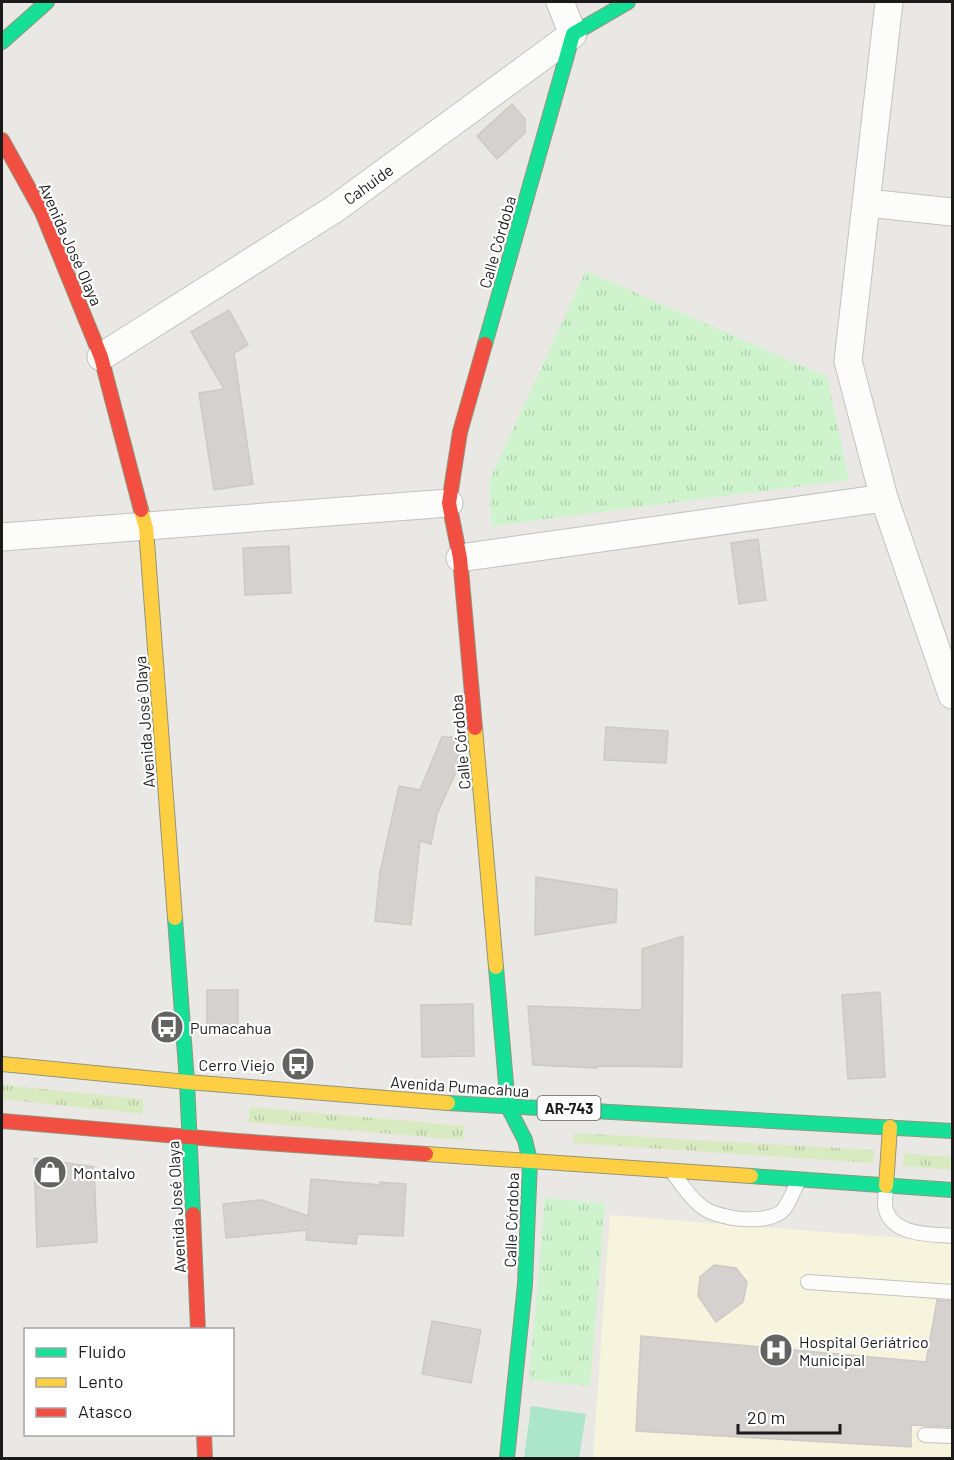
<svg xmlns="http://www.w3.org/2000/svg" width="954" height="1460" font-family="Barlow,sans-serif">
	<defs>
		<pattern id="grass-tufts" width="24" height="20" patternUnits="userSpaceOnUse" patternTransform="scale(1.5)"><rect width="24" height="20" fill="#d8eac0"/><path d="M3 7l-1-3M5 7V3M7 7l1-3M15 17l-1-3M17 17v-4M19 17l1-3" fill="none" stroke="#b9c8a4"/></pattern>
		<pattern id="park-tufts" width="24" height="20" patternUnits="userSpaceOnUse" patternTransform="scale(1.5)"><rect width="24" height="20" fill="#cff3cd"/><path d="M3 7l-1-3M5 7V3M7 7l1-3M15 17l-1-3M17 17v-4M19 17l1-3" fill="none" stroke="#b1d0af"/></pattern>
	</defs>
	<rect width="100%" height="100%" fill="#eae8e4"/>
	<polygon fill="#f6f4dd" points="610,1215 952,1242 952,1458 593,1458"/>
	<g fill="url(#grass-tufts)">
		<polygon points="2,1085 143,1099 143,1114 2,1099"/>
		<polygon points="250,1107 464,1126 463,1140 248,1122"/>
		<polygon points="574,1133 874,1150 873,1163 573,1143"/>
		<polygon points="904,1153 952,1157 952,1170 903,1166"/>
	</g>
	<g fill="url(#park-tufts)">
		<polygon points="586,271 827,377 849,480 492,526 489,481"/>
		<polygon points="545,1198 605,1203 590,1386 529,1380"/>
	</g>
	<polygon fill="#abe5ca" points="531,1406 586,1414 579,1458 524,1458"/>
	<g fill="#d5d1ce" stroke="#cdc9c5" stroke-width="1.5">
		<polygon points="512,104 525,119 525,133 497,159 477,136"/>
		<polygon points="229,310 248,345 234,353 253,484 214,490 199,393 224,389 191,332"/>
		<polygon points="758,539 766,600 739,604 731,543"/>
		<polygon points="289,546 291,593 245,595 243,548"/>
		<polygon points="606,727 668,731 666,763 604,760"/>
		<polygon points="442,737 457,737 459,765 437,814 431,844 420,841 411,925 375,921 380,872 399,786 420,790"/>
		<polygon points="536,877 617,890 616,922 535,935"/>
		<polygon points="683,936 682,1067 598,1066 597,1068 533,1065 528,1006 642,1010 642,949"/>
		<rect x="207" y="990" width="31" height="37"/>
		<polygon points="880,992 885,1077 848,1079 842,995"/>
		<polygon points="473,1004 474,1056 422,1057 421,1005"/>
		<polygon points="34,1158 94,1167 97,1242 37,1247"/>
		<polygon points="311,1179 380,1185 380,1182 406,1184 403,1236 357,1234 356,1244 306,1240 307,1230 226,1238 223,1204 262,1200 308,1216"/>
		<polygon points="714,1265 736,1268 747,1282 743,1302 716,1322 698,1296 700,1277"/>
		<polygon points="937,1300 952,1301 952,1427 911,1425 911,1447 636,1431 641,1336 926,1362"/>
		<polygon points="432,1321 481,1330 471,1383 422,1374"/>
	</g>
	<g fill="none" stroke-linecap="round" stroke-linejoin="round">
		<defs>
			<g id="lane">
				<path d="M 674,1174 C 682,1185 690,1198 701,1206 C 717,1220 770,1226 784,1209 C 790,1201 794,1189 799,1180"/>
				<path d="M 886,1186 C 886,1192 885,1199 885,1205 C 889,1236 930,1234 952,1236"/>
				<polyline points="808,1282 952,1292"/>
				<polyline points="925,1435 952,1436"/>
			</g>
			<g id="street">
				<polyline points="889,2 848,361 884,498 952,695"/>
				<polyline points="867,203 952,212"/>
				<polyline points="101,357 336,208 573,34 560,2"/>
				<polyline points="2,537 449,503"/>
				<polyline points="460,558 884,498"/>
			</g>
			<g id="fast">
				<polyline points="2,42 47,2"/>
				<polyline points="485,344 573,34 628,2"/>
				<polyline points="175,918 187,1082 193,1214"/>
				<polyline points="496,967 508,1107 525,1140 530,1161 525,1284 507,1458"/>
				<polyline points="448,1103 952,1131"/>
				<polyline points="751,1176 952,1190"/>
			</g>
			<g id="slow">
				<polyline points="141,510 146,528 175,918"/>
				<polyline points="475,728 496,967"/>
				<polyline points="2,1064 187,1082 448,1103"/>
				<polyline points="426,1154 751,1176"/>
				<polyline points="886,1186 890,1127"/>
			</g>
			<g id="jam">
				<polyline points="2,140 42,212 101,357 141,510"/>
				<polyline points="475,728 460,558 449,503 460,432 485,344"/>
				<polyline points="2,1121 237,1141 426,1154"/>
				<polyline points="193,1214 198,1330"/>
				<polyline points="204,1434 205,1458"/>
			</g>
		</defs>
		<use href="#lane" stroke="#c2c2c0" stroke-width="16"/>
		<use href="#street" stroke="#c2c2c0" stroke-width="29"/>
		<use href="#fast" stroke="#94947c" stroke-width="16"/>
		<use href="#slow" stroke="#94947c" stroke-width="16"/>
		<use href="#jam" stroke="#94947c" stroke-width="16"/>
		<use href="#lane" stroke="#fcfcfb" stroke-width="14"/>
		<use href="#street" stroke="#fcfcfb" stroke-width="27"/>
		<use href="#fast" stroke="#16e098" stroke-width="14"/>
		<use href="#slow" stroke="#ffcf43" stroke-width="14"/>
		<use href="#jam" stroke="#f24e42" stroke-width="14"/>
	</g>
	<defs>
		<symbol id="bus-disc" viewBox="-11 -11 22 22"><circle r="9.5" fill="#636361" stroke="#fff"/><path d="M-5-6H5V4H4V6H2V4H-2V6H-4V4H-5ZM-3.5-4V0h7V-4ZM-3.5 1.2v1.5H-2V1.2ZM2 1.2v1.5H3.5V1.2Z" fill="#fff"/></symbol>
		<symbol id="shop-disc" viewBox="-11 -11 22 22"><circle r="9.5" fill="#636361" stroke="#fff"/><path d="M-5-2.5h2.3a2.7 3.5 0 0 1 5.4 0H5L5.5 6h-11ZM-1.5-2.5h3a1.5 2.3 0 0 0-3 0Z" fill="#fff"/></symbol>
		<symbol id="hospital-disc" viewBox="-11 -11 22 22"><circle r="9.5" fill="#636361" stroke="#fff"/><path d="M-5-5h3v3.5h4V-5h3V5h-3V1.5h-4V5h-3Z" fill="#fff"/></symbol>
	</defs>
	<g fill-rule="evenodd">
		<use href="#bus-disc" x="148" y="1008" width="38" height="38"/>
		<use href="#bus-disc" x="279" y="1045" width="38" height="38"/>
		<use href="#shop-disc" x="31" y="1153" width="38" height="38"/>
		<use href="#hospital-disc" x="757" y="1331" width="38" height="38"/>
	</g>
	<g text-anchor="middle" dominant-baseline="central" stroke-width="4.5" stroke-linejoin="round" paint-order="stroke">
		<rect fill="#fff" stroke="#5f5f5f" stroke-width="1.5" x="537.5" y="1096" width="63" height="24" rx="4.5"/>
		<g font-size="15" font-weight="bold" fill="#1b1b1b">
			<text x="569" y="1108">AR-743</text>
		</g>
		<g font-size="16" fill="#1b1b1b" stroke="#fff">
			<text transform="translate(368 184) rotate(-36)">Cahuide</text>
			<text transform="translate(497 242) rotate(-74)">Calle Córdoba</text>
			<text transform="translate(71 244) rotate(66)">Avenida José Olaya</text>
			<text transform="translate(144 722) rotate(-94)">Avenida José Olaya</text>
			<text transform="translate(460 742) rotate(-95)">Calle Córdoba</text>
			<text transform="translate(460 1086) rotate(4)">Avenida Pumacahua</text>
			<text transform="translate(176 1207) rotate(-93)">Avenida José Olaya</text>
			<text transform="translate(511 1220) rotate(-88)">Calle Córdoba</text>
		</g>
		<g font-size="16" fill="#1b1b1b" stroke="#fff" text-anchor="start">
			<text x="190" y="1027">Pumacahua</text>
			<text x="275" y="1064" text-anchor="end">Cerro Viejo</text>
			<text x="73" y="1172">Montalvo</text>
			<text x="799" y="1341">Hospital Geriátrico<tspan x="799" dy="18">Municipal</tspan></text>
		</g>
	</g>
	<rect width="954" height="1460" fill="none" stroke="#1b1b1b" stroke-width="6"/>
	<rect x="24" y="1328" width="210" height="108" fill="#ffffff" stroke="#a4a4a4" stroke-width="1.5"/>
	<rect x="36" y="1348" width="30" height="9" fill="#16e098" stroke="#a4a4a4" stroke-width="1.5"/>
	<text x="78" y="1358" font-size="18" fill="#1b1b1b">Fluido</text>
	<rect x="36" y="1378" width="30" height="9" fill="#ffcf43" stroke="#a4a4a4" stroke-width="1.5"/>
	<text x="78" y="1388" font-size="18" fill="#1b1b1b">Lento</text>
	<rect x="36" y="1408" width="30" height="9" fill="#f24e42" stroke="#a4a4a4" stroke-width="1.5"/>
	<text x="78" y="1418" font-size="18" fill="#1b1b1b">Atasco</text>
	<path d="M738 1424v9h102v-9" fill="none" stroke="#1b1b1b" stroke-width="3"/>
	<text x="747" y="1424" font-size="18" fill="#1b1b1b" stroke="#ffffff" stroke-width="4.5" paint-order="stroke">20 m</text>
</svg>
